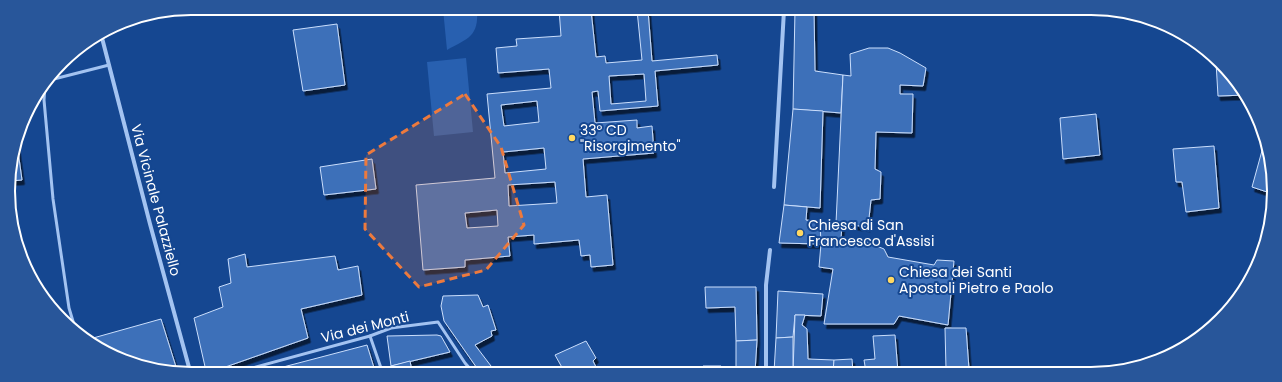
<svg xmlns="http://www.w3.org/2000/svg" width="1282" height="382" font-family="Poppins,sans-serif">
	<defs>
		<filter id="shadow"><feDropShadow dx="2.5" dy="4.5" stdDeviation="0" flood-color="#0009"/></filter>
	</defs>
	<rect width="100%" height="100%" fill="#154791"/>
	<g fill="#2860b0">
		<path d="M 443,9 L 477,9 C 479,37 468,38 447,50 Z"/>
		<polygon points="466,58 473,132 434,136 427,62"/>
	</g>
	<g fill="#3e70b9" stroke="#cadefc" fill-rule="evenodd" filter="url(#shadow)">
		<path d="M 559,9 L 591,10 L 596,57 L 605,56 L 606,63 L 642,60 L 637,10 L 648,10 L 652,61 L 717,55 L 718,65 L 655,71 L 658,106 L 600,111 L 598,91 L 592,92 L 595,123 L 637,120 L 637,128 L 652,126 L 654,153 L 583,159 L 586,197 L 607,195 L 613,265 L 591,267 L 590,255 L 581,256 L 579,240 L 534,244 L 534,235 L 508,237 L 510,256 L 465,260 L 465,267 L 423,270 L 416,185 L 495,178 L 487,94 L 551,88 L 549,69 L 498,73 L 496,48 L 517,46 L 516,39 L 561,36 ZM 644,74 L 646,101 L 611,104 L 609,76 ZM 537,101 L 539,122 L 504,126 L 501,105 ZM 544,148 L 546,169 L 505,173 L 503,152 ZM 555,182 L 557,203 L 509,206 L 508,185 ZM 497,210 L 498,226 L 467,228 L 465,213 Z"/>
		<polygon points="795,10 814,10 815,71 843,75 841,113 793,109"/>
		<polygon points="337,24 345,85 303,91 293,30"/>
		<polygon points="869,48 888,48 900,53 926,68 923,86 900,85 900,94 913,94 912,133 876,132 875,169 881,172 880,199 871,200 868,227 836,223 843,75 851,76 850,54"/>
		<polygon points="1216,62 1243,90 1246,95 1218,96"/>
		<polygon points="793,109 823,111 820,208 784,205"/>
		<polygon points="1096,114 1100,155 1063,159 1060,118"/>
		<polygon points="17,144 22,180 10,181 10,167"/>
		<polygon points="1214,146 1219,208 1186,212 1182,182 1176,182 1173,149"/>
		<polygon points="1263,147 1268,148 1271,156 1270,193 1252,187"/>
		<polygon points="372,159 376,189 324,195 320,167"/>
		<polygon points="784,205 807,207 806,220 820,222 821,244 779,243"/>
		<polygon points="820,222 836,223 842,226 841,238 867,242 884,249 888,257 934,265 937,260 954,261 948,325 899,316 894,324 824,324 833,269 819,267 821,244"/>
		<polygon points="1263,230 1269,232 1256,265 1254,264"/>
		<polygon points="245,254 247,267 335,256 338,270 358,266 362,295 301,309 308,338 214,371 206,371 194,318 223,307 219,287 231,283 228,259"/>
		<polygon points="705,287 756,287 757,340 736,341 735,307 706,308"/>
		<polygon points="778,291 823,294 821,316 795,315 793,337 776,338"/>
		<polygon points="478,295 483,307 488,305 496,330 491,331 492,336 475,345 491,366 485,371 479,371 444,321 441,306 443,296"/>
		<polygon points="795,315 805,315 802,325 807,329 808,359 834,360 833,372 793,372"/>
		<polygon points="161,319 177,370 155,370 90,343 86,340"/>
		<polygon points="945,328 966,328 969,369 965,369 965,372 950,372 950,370 946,369"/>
		<polygon points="437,335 441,336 450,352 391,366 387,336"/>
		<polygon points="895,335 898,372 866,372 864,360 875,359 873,336"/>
		<polygon points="793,337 793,372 774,372 776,338"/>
		<polygon points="757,340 755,372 736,372 736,341"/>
		<polygon points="586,341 596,358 593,361 598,371 564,371 555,355"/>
		<polygon points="367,345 375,371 268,371"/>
		<polygon points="852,359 853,372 833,372 834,360"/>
		<polygon points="410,361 412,371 392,371 391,366"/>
		<polygon points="703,366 721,366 720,372 703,372"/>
	</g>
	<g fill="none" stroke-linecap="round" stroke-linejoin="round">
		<g stroke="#a3c3f1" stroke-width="3">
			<polyline points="50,80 109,65"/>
			<polyline points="45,86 44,100 53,199 69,308 75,328"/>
			<polyline points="370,336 382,371"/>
			<polyline points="241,371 370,336 391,328 438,322 465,363 472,371"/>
		</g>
		<g stroke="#a3c3f1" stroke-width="4">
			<polyline points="101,34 150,224 190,371"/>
			<polyline points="774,187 784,10"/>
			<polyline points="766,372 766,285 770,250"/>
		</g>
	</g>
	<path fill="#ed7a3d" fill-opacity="0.2" stroke="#ed7a3d" stroke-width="3" stroke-dasharray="8 5" stroke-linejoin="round" d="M 465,94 L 501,147 L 524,225 L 486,270 L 419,287 L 365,229 L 366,155 Z"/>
	<g fill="#ffd862" stroke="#154791" stroke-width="1.5">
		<circle cx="572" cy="138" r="4"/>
		<circle cx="800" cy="233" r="4"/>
		<circle cx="891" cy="280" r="4"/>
	</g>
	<g text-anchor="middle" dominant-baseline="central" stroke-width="4" stroke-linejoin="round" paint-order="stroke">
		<g font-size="14" fill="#fff" stroke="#154791" text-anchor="start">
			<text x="580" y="130">33° CD<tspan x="580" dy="16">"Risorgimento"</tspan></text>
			<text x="808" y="225">Chiesa di San<tspan x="808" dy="16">Francesco d'Assisi</tspan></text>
			<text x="899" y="272">Chiesa dei Santi<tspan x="899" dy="16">Apostoli Pietro e Paolo</tspan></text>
		</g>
		<g font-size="14" fill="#fff" stroke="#154791">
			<text transform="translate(156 200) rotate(75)">Via Vicinale Palazziello</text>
			<text transform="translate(365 327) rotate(-14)">Via dei Monti</text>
		</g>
	</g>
	<path d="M0 0H1282V382H0ZM191 15H1091A176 176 0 0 1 1267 191V191A176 176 0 0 1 1091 367H191A176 176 0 0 1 15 191V191A176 176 0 0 1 191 15Z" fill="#28569a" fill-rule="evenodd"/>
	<path fill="none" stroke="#fff" stroke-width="2" d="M191 15H1091A176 176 0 0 1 1267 191V191A176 176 0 0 1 1091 367H191A176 176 0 0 1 15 191V191A176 176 0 0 1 191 15Z"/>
</svg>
